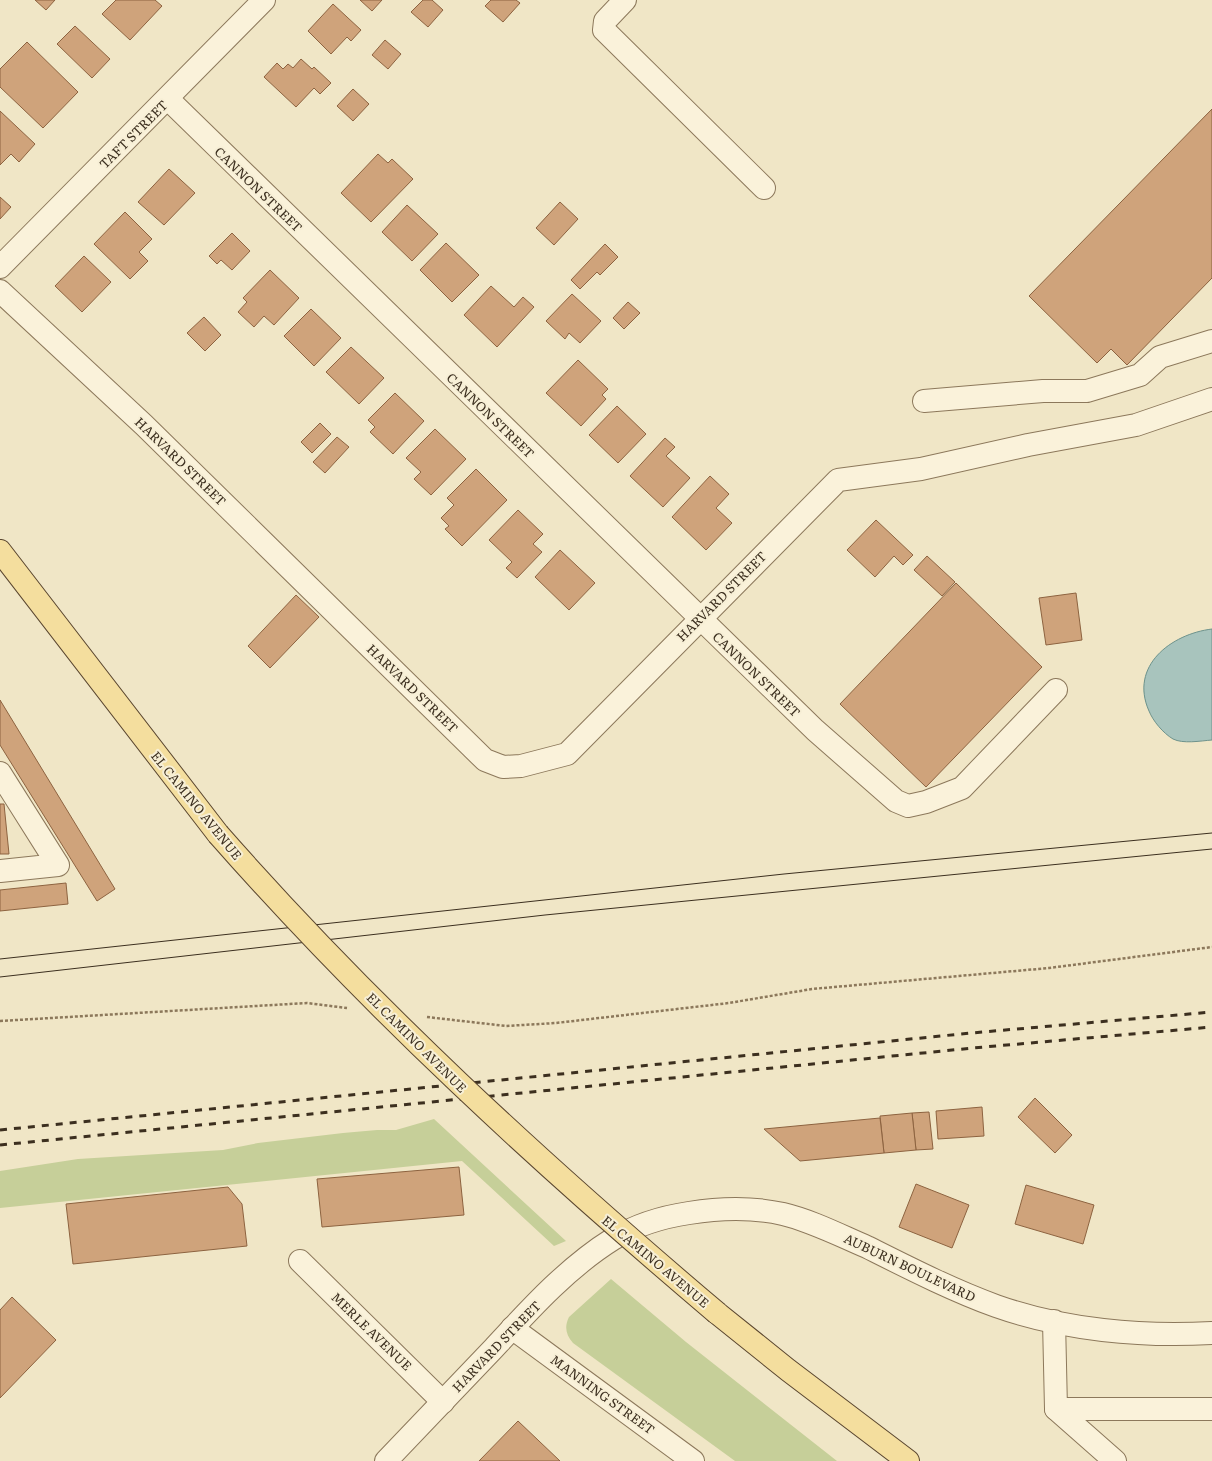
<svg xmlns="http://www.w3.org/2000/svg" width="1212" height="1461" font-family="Literata,serif">
	<rect width="100%" height="100%" fill="#f0e6c6"/>
	<g fill="#c6cf99">
		<polygon points="434,1119 566,1241 554,1246 462,1161 0,1208 0,1171 78,1159 223,1150 258,1143 343,1133 377,1130 396,1130"/>
		<path d="M 611,1279 L 686,1342 L 837,1461 L 735,1461 L 573,1343 C 566,1335 564,1327 569,1317 Z"/>
	</g>
	<path fill="#a8c4bd" stroke="#6e938c" d="M 1212,629 L 1212,740 C 1200,741 1183,744 1173,739 C 1163,733 1153,721 1149,711 C 1129,666 1171,634 1212,629 Z"/>
	<g fill="#cfa37b" stroke="#8d6340">
		<polygon points="35,0 55,0 46,10"/>
		<polygon points="116,0 155,0 162,6 130,40 102,14"/>
		<polygon points="360,0 382,0 372,11"/>
		<polygon points="423,0 432,0 443,10 428,27 411,12"/>
		<polygon points="491,0 516,0 520,3 503,22 485,6"/>
		<polygon points="333,4 361,30 351,41 347,37 331,54 308,31"/>
		<polygon points="75,26 110,59 92,78 57,44"/>
		<polygon points="385,40 401,54 388,69 372,55"/>
		<polygon points="27,42 78,92 43,128 0,87 0,69"/>
		<polygon points="301,59 312,69 314,67 331,83 320,94 314,88 296,107 264,77 277,63 283,69 288,64 293,68"/>
		<polygon points="353,89 369,104 353,121 337,106"/>
		<polygon points="1212,109 1212,278 1127,365 1111,349 1097,363 1029,296"/>
		<polygon points="0,111 35,144 19,162 11,154 0,165"/>
		<polygon points="378,154 388,163 392,159 413,179 371,222 341,193"/>
		<polygon points="169,169 195,193 164,225 138,202"/>
		<polygon points="0,197 11,207 0,219"/>
		<polygon points="560,202 578,219 554,245 536,228"/>
		<polygon points="407,205 438,234 412,261 382,232"/>
		<polygon points="125,212 152,239 139,252 148,261 130,279 94,244"/>
		<polygon points="232,233 250,251 232,270 221,260 217,264 209,256"/>
		<polygon points="446,243 479,275 452,302 420,270"/>
		<polygon points="605,244 618,257 600,275 597,272 580,289 571,280"/>
		<polygon points="84,256 111,282 82,312 55,286"/>
		<polygon points="270,270 299,298 274,325 264,316 254,327 238,312 247,302 243,298"/>
		<polygon points="491,286 514,307 523,297 534,307 497,347 464,315"/>
		<polygon points="572,294 601,321 580,343 569,333 565,339 546,321"/>
		<polygon points="628,302 640,313 624,329 613,318"/>
		<polygon points="311,309 341,338 314,366 284,336"/>
		<polygon points="204,317 221,335 205,351 187,333"/>
		<polygon points="351,347 384,378 359,404 326,372"/>
		<polygon points="578,360 608,389 602,395 606,399 581,426 546,393"/>
		<polygon points="395,393 424,421 393,454 370,432 375,427 368,420"/>
		<polygon points="617,406 646,434 618,463 589,435"/>
		<polygon points="320,423 331,434 312,453 301,442"/>
		<polygon points="435,429 466,459 431,495 414,479 421,472 406,458"/>
		<polygon points="337,437 349,447 325,473 313,462"/>
		<polygon points="665,438 675,447 666,456 690,478 663,507 630,476"/>
		<polygon points="476,469 507,500 462,546 445,529 449,526 441,518 454,505 447,498"/>
		<polygon points="710,476 729,494 716,508 732,523 706,550 672,517"/>
		<polygon points="518,510 543,534 533,544 542,552 517,578 506,568 512,562 489,540"/>
		<polygon points="876,520 913,555 903,565 894,556 875,577 847,550"/>
		<polygon points="560,550 595,583 569,610 535,577"/>
		<polygon points="927,556 955,582 942,596 914,570"/>
		<polygon points="956,583 1042,667 926,787 840,704"/>
		<polygon points="1076,593 1082,640 1046,645 1039,598"/>
		<polygon points="296,595 319,617 270,668 248,646"/>
		<polygon points="0,700 115,889 97,901 0,745"/>
		<polygon points="0,804 4,804 9,854 0,854"/>
		<polygon points="66,883 68,904 0,911 0,890"/>
		<polygon points="1035,1098 1072,1135 1055,1153 1018,1117"/>
		<polygon points="982,1107 984,1136 938,1139 936,1111"/>
		<polygon points="929,1112 933,1149 916,1150 912,1113"/>
		<polygon points="912,1113 916,1150 884,1153 880,1116"/>
		<polygon points="880,1118 884,1153 800,1161 764,1129"/>
		<polygon points="459,1167 464,1215 322,1227 317,1179"/>
		<polygon points="916,1184 969,1205 952,1248 899,1227"/>
		<polygon points="1026,1185 1094,1205 1083,1244 1015,1224"/>
		<polygon points="228,1187 242,1204 247,1246 73,1264 66,1204"/>
		<polygon points="12,1297 56,1340 0,1398 0,1310"/>
		<polygon points="518,1421 560,1461 479,1461"/>
	</g>
	<g fill="none" stroke-linecap="round" stroke-linejoin="round">
		<defs>
			<g id="minor">
				<polyline points="625,0 605,21 604,30 764,188"/>
				<polyline points="168,99 815,730 896,801 908,806 926,802 962,788 1056,690"/>
				<polyline points="0,267 264,0"/>
				<polyline points="0,291 144,425 485,760 503,767 521,766 567,754 838,480 921,469 1028,445 1136,425 1212,399"/>
				<polyline points="924,401 1043,391 1087,391 1140,375 1160,357 1212,341"/>
				<polyline points="0,773 58,865 0,871"/>
				<polyline points="300,1261 443,1402"/>
				<polyline points="1054,1321 1056,1409 1212,1409"/>
				<polyline points="512,1328 693,1461"/>
				<polyline points="1056,1409 1115,1461"/>
				<path d="M 386,1461 C 422,1423 458,1386 494,1348 C 530,1309 568,1267 613,1239 C 636,1225 662,1217 689,1213 C 720,1208 752,1207 783,1214 C 812,1221 839,1235 867,1247 C 909,1268 952,1290 996,1306 C 1064,1330 1141,1337 1212,1333"/>
			</g>
			<g id="major">
				<polyline points="0,551 218,834"/>
				<polyline points="717,1313 788,1370 908,1461"/>
			</g>
		</defs>
		<use href="#minor" stroke="#8c785b" stroke-width="24"/>
		<use href="#major" stroke="#5a462f" stroke-width="24"/>
		<g stroke="#8c785b" stroke-width="2.5" stroke-dasharray="3 2" stroke-linecap="butt">
			<polyline points="427,1017 506,1026 556,1023 729,1003 812,989 1049,968 1212,947"/>
			<polyline points="0,1021 307,1003 347,1008"/>
		</g>
		<use href="#minor" stroke="#faf2da" stroke-width="22"/>
		<use href="#major" stroke="#f4de9e" stroke-width="22"/>
		<g stroke="#3c2f1f" stroke-width="1">
			<polyline points="0,959 784,874 1212,833"/>
			<polyline points="0,977 545,915 1212,849"/>
		</g>
		<g stroke="#3c2f1f" stroke-width="3" stroke-dasharray="7 7" stroke-linecap="butt">
			<polyline points="0,1130 971,1033 1212,1012"/>
			<polyline points="0,1145 973,1048 1212,1027"/>
		</g>
		<defs>
			<path id="major-bridge" d="M 218,834 C 371,1008 541,1164 717,1313"/>
		</defs>
		<use href="#major-bridge" stroke="#5a462f" stroke-width="24" stroke-linecap="butt"/>
		<use href="#major-bridge" stroke="#f4de9e" stroke-width="22"/>
	</g>
	<g text-anchor="middle" dominant-baseline="central" stroke-width="4" stroke-linejoin="round" paint-order="stroke">
		<g font-size="13" fill="#3c2f1f" stroke="#f7efd6">
			<text transform="translate(133 134) rotate(-45)">TAFT STREET</text>
			<text transform="translate(259 189) rotate(44)">CANNON STREET</text>
			<text transform="translate(491 415) rotate(44)">CANNON STREET</text>
			<text transform="translate(181 461) rotate(44)">HARVARD STREET</text>
			<text transform="translate(721 596) rotate(-45)">HARVARD STREET</text>
			<text transform="translate(757 674) rotate(44)">CANNON STREET</text>
			<text transform="translate(413 688) rotate(44)">HARVARD STREET</text>
			<text transform="translate(197 805) rotate(51)">EL CAMINO AVENUE</text>
			<text transform="translate(417 1042) rotate(45)">EL CAMINO AVENUE</text>
			<text transform="translate(656 1261) rotate(40)">EL CAMINO AVENUE</text>
			<text transform="translate(910 1267) rotate(25)">AUBURN BOULEVARD</text>
			<text transform="translate(372 1331) rotate(44)">MERLE AVENUE</text>
			<text transform="translate(496 1346) rotate(-46)">HARVARD STREET</text>
			<text transform="translate(603 1394) rotate(36)">MANNING STREET</text>
		</g>
	</g>
</svg>
